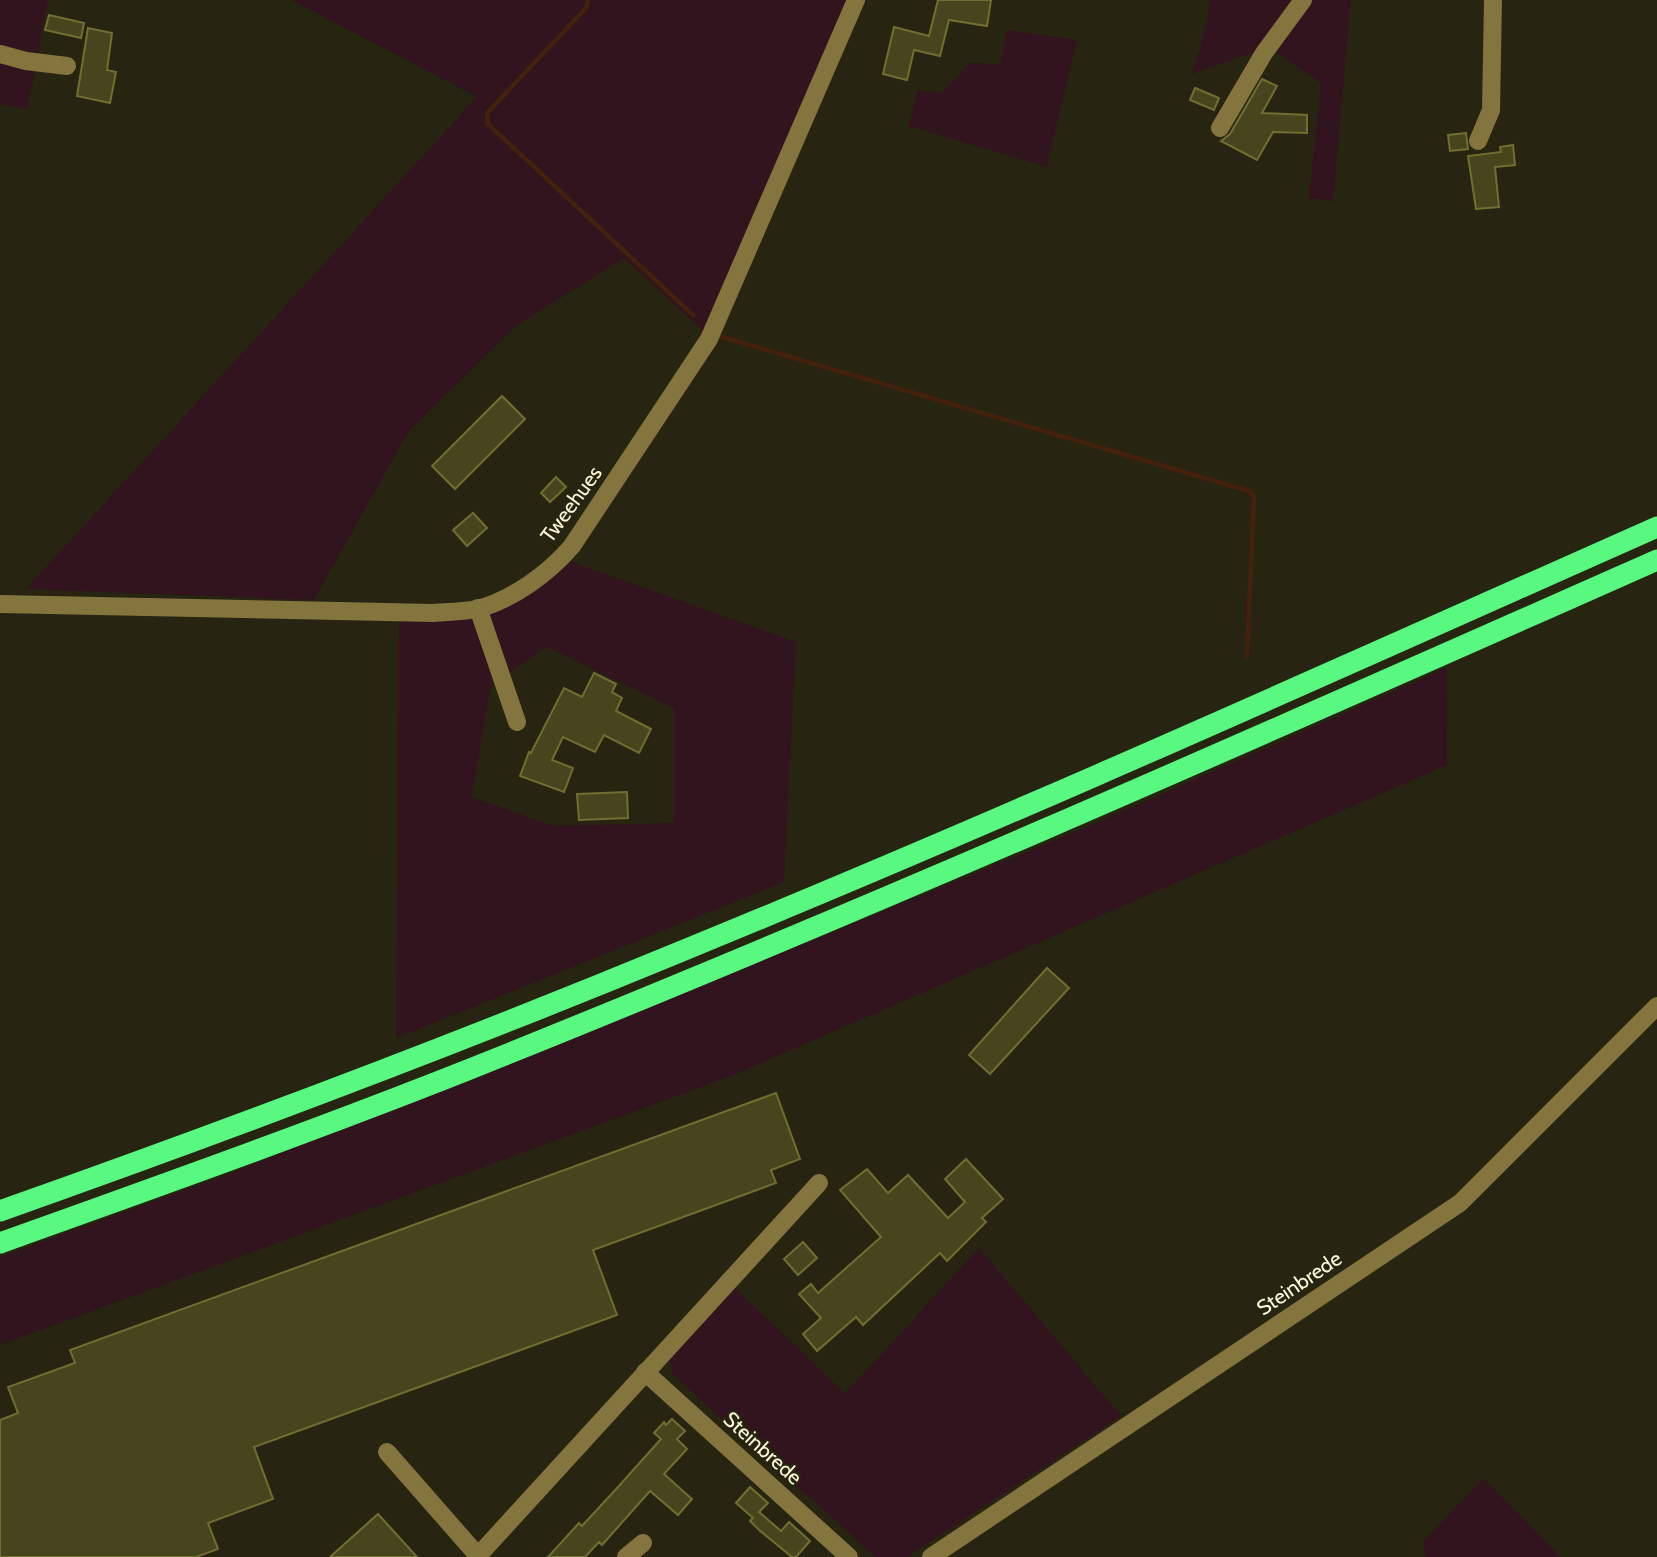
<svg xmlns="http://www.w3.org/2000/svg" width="1657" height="1557" font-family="Cabin,sans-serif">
	<rect width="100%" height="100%" fill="#272511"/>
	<g fill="#31141d">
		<polygon points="0,0 48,0 38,54 0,45"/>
		<polygon points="292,0 848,0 703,331 624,258 514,327 408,432 314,600 26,589 477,97"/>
		<polygon points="1211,0 1351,0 1333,201 1309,198 1321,83 1268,47 1192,74 1200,49"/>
		<polygon points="1007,30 1077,40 1047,167 909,126 918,90 941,93 970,63 1000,64"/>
		<polygon points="0,59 36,67 27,109 0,104"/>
		<polygon points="566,560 796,642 784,882 396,1038 399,617 473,616 493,672 472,797 553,826 674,823 674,708 547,647 510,672 490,617 490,610"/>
		<polygon points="1446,668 1447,765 731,1076 0,1345 0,1257 229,1174 702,986 1106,819"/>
		<polygon points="979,1248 1121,1416 907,1557 876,1557 673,1375 669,1359 735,1288 845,1394"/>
		<polygon points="1483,1478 1561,1557 1426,1557 1423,1542"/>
	</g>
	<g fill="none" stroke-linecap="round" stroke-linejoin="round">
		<g stroke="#44210d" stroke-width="4.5">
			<polyline points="588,0 586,8 487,113 488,124 693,315"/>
			<polyline points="722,337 1249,491 1254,497 1247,656"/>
		</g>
	</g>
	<g fill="#47451d" stroke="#726e31" stroke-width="2">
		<polygon points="938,0 991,0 987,26 949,20 940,56 914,50 907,80 883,74 894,27 929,36"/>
		<polygon points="49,15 84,23 81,38 45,30"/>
		<polygon points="88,28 112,33 107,70 116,72 110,103 77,96"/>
		<polygon points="1262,79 1277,86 1262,113 1307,115 1307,133 1273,132 1257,160 1221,141 1230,134"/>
		<polygon points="1195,88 1219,98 1214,110 1190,100"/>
		<polygon points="1466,133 1468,149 1450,151 1448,135"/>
		<polygon points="1513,145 1515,165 1495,167 1499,207 1476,209 1468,156 1501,152 1500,147"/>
		<polygon points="502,396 525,419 455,489 432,466"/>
		<polygon points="556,477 566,487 550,502 541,493"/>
		<polygon points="473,513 487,528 467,546 453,530"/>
		<polygon points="594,673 616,684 612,692 622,698 616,711 651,729 639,753 604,735 595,752 563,737 552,760 573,768 564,792 520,776 529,752 531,753 564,688 582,697"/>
		<polygon points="627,792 628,818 579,820 577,794"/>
		<polygon points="1047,968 1069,988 990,1074 969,1055"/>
		<polygon points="776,1093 800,1159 771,1170 776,1183 593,1250 617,1315 254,1447 273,1499 208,1523 218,1549 196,1557 0,1557 0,1420 18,1413 8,1387 75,1363 70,1350"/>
		<polygon points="966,1159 1003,1199 982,1218 986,1222 947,1261 940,1253 863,1325 856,1317 817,1351 803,1334 821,1318 799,1294 811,1284 818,1293 881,1237 840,1190 867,1169 888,1193 908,1175 948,1218 965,1202 945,1179"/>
		<polygon points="803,1242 817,1258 798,1275 784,1259"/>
		<polygon points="672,1419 685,1431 677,1439 687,1449 664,1474 692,1499 678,1515 650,1491 602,1545 599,1542 585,1557 548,1557 579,1523 582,1526 618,1487 661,1439 654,1433 664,1422 666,1425"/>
		<polygon points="750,1487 768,1503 759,1512 781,1531 789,1522 810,1541 796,1557 792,1557 759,1530 750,1521 753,1518 736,1503"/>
		<polygon points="378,1514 417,1557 330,1557"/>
	</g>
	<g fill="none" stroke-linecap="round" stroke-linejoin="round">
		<g stroke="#84743e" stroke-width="18">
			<polyline points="0,54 26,61 67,66"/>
			<polyline points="1220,128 1264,53 1303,0"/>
			<polyline points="1478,141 1491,110 1493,0"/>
			<path d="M 0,604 L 433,613 C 447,612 462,612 477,609 C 512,600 548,574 572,546 L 709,339 L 856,0"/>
			<polyline points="478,608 517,722"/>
			<polyline points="645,1372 849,1557"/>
			<polyline points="387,1452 479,1557"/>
			<polyline points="477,1557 819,1183"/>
			<polyline points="626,1557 643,1543"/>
			<polyline points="931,1557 1460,1203 1657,1006"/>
		</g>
		<g stroke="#58f881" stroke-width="21">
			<path d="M 0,1211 C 229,1130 457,1044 682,951 C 1010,817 1333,671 1657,527"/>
			<path d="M 0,1243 C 156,1187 311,1132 465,1071 C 866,911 1262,735 1657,560"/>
		</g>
	</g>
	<g text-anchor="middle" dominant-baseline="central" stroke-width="5" stroke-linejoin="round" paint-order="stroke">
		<g font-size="21" fill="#fdf8d8" stroke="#272511">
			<text transform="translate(571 504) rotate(-54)">Tweehues</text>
			<text transform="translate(1299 1283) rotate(-34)">Steinbrede</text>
			<text transform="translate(763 1448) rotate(42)">Steinbrede</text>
		</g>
	</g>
</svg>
